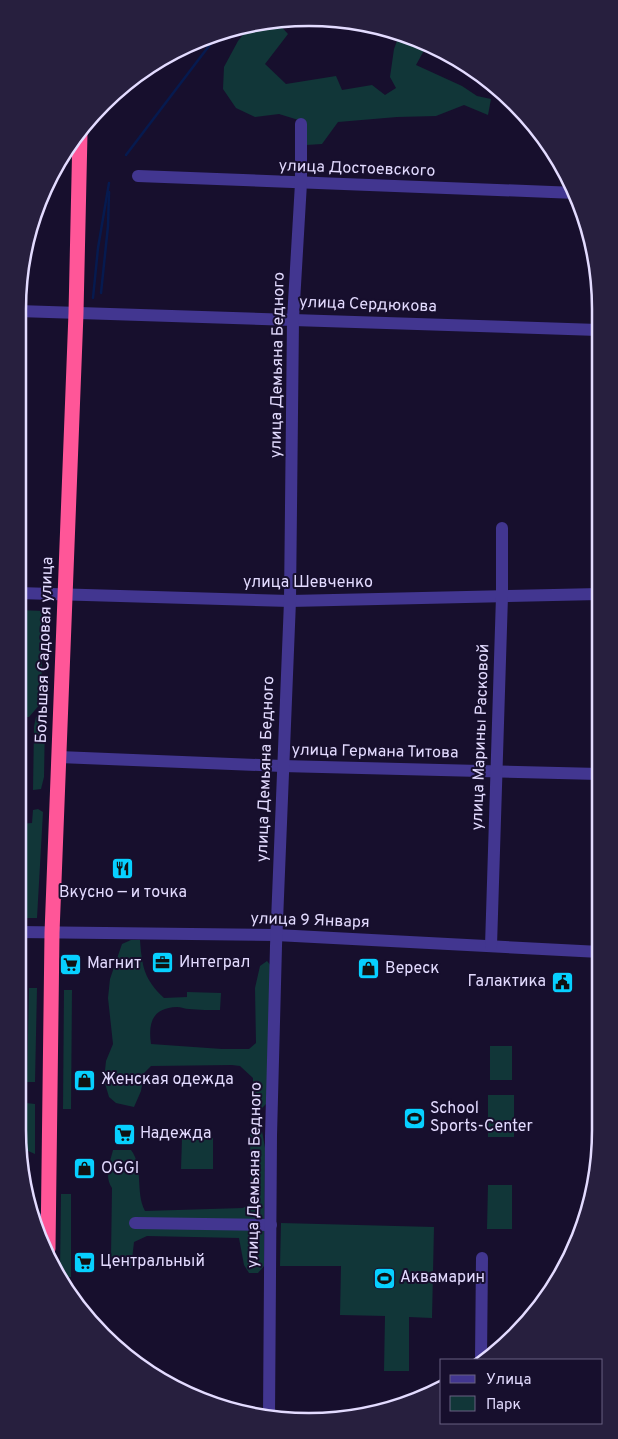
<svg xmlns="http://www.w3.org/2000/svg" width="618" height="1439" font-family="Overpass,sans-serif">
	<rect width="100%" height="100%" fill="#170f2d"/>
	<g fill="#113638">
		<polygon points="277,22 288,34 265,64 286,84 336,76 342,90 372,85 385,95 396,88 390,77 394,49 400,33 403,33 427,45 416,65 462,86 477,96 491,99 488,115 464,105 436,116 397,117 338,122 322,144 306,145 305,122 279,114 255,117 236,108 223,89 224,67 238,41 247,30"/>
		<polygon points="18,610 43,611 41,703 29,717 18,717"/>
		<polygon points="41,715 45,718 44,777 41,789 33,790 34,726 36,717"/>
		<polygon points="38,809 43,812 37,918 18,918 18,824 32,823 33,810"/>
		<path d="M 131,940 L 140,940 C 142,967 144,979 164,998 L 187,997 L 187,992 L 221,993 L 220,1010 C 210,1010 199,1010 189,1009 C 185,1009 181,1007 177,1007 C 152,1008 148,1023 151,1044 L 222,1049 L 249,1049 L 256,1043 L 255,988 L 260,966 L 267,961 L 273,968 L 267,1103 L 261,1109 L 253,1105 L 253,1078 L 240,1066 L 232,1065 L 151,1066 L 144,1073 L 141,1091 L 134,1107 L 116,1103 L 109,1097 L 104,1080 L 106,1061 L 113,1044 L 108,998 L 110,979 L 122,944 Z"/>
		<polygon points="29,988 37,988 35,1082 27,1082"/>
		<polygon points="64,990 72,990 71,1109 63,1109"/>
		<rect x="490" y="1046" width="22" height="34"/>
		<rect x="488" y="1095" width="26" height="42"/>
		<polygon points="26,1103 35,1104 35,1154 26,1150"/>
		<path d="M 254,1126 L 262,1131 L 265,1148 L 264,1266 L 258,1273 L 249,1273 L 244,1265 L 239,1238 L 147,1236 L 134,1242 L 131,1268 L 114,1265 L 111,1256 L 112,1188 C 104,1177 110,1162 113,1150 L 131,1150 C 144,1167 135,1192 145,1211 L 243,1208 L 251,1203 L 250,1134 Z"/>
		<polygon points="213,1138 213,1169 181,1169 182,1139"/>
		<polygon points="488,1185 512,1185 512,1229 487,1229"/>
		<polygon points="61,1194 71,1194 71,1277 64,1277 60,1271"/>
		<polygon points="281,1223 434,1227 432,1318 409,1317 409,1371 384,1371 385,1316 340,1315 341,1266 280,1266"/>
	</g>
	<g fill="none" stroke-linecap="round" stroke-linejoin="round">
		<g stroke="#061a4f" stroke-width="2.5">
			<polyline points="126,155 215,38"/>
			<polyline points="101,293 108,226 109,192"/>
			<polyline points="93,298 98,248 109,183"/>
		</g>
		<g stroke="#423690" stroke-width="12">
			<polyline points="138,176 576,193"/>
			<polyline points="18,311 598,330"/>
			<polyline points="18,593 290,601 599,594"/>
			<polyline points="59,757 282,766 599,774"/>
			<polyline points="18,932 276,935 600,952"/>
			<polyline points="491,946 502,596 502,528"/>
			<polyline points="32,1219 48,1220"/>
			<polyline points="135,1223 271,1225"/>
			<polyline points="481,1360 482,1258"/>
			<polyline points="269,1416 271,1136 276,946 290,601 293,319 301,183 301,124"/>
		</g>
		<polyline stroke="#ff5698" stroke-width="15" points="48,1249 52,933 76,313 80,133"/>
	</g>
	<defs>
		<symbol id="restaurant-square" viewBox="-11 -11 22 22"><rect x="-9" y="-9" width="18" height="18" rx="4" fill="#07d0ff" stroke="#170f2d"/><path d="M-5-6h1v4h1v-4h1v4h1v-4h1v5L-1.5 .5V6h-2V.5L-5-1ZM5-6V6H3V1.5H1.5Q1.5-4 5-6Z" fill="#111"/></symbol>
		<symbol id="office-square" viewBox="-11 -11 22 22"><rect x="-9" y="-9" width="18" height="18" rx="4" fill="#07d0ff" stroke="#170f2d"/><path d="M-6-3h4V-5.5h4V-3h4V5H-6ZM-1-4.5V-3h2v-1.5ZM-6 0V1H6V0Z" fill="#111"/></symbol>
		<symbol id="supermarket-square" viewBox="-11 -11 22 22"><rect x="-9" y="-9" width="18" height="18" rx="4" fill="#07d0ff" stroke="#170f2d"/><path d="M-6-5.5h2.5l.6 2H6L4.5 2H-2.5L-4.4-4H-6ZM-1.5 3.2a1.3 1.3 0 1 0 .1 0ZM3 3.2a1.3 1.3 0 1 0 .1 0Z" fill="#111"/></symbol>
		<symbol id="shop-square" viewBox="-11 -11 22 22"><rect x="-9" y="-9" width="18" height="18" rx="4" fill="#07d0ff" stroke="#170f2d"/><path d="M-5-2.5h2.3a2.7 3.5 0 0 1 5.4 0H5L5.5 6h-11ZM-1.5-2.5h3a1.5 2.3 0 0 0-3 0Z" fill="#111"/></symbol>
		<symbol id="civic-square" viewBox="-11 -11 22 22"><rect x="-9" y="-9" width="18" height="18" rx="4" fill="#07d0ff" stroke="#170f2d"/><path d="M-.6-6.5H3V-4.5H.6V-3L4-1V1h2V6H-6V1h2V-1L-.6-3ZM-1.2 2.5V6h2.4V2.5Z" fill="#111"/></symbol>
		<symbol id="stadium-square" viewBox="-11 -11 22 22"><rect x="-9" y="-9" width="18" height="18" rx="4" fill="#07d0ff" stroke="#170f2d"/><path d="M0-5a6.5 5 0 1 0 0 10a6.5 5 0 1 0 0-10ZM-3.5-1.8h7v3.6h-7Z" fill="#111"/></symbol>
	</defs>
	<g fill-rule="evenodd">
		<use href="#restaurant-square" x="110" y="856" width="25" height="25"/>
		<use href="#office-square" x="150" y="950" width="25" height="25"/>
		<use href="#supermarket-square" x="58" y="952" width="25" height="25"/>
		<use href="#shop-square" x="356" y="956" width="25" height="25"/>
		<use href="#civic-square" x="550" y="970" width="25" height="25"/>
		<use href="#shop-square" x="72" y="1068" width="25" height="25"/>
		<use href="#stadium-square" x="402" y="1106" width="25" height="25"/>
		<use href="#supermarket-square" x="112" y="1122" width="25" height="25"/>
		<use href="#shop-square" x="72" y="1156" width="25" height="25"/>
		<use href="#supermarket-square" x="72" y="1250" width="25" height="25"/>
		<use href="#stadium-square" x="372" y="1266" width="25" height="25"/>
	</g>
	<g text-anchor="middle" dominant-baseline="central" stroke-width="4" stroke-linejoin="round" paint-order="stroke">
		<g font-size="16" fill="#e3dbff" stroke="#170f2d">
			<text transform="translate(357 169) rotate(2)">улица Достоевского</text>
			<text transform="translate(368 305) rotate(2)">улица Сердюкова</text>
			<text transform="translate(278 365) rotate(-89)">улица Демьяна Бедного</text>
			<text x="308" y="583">улица Шевченко</text>
			<text transform="translate(45 650) rotate(-88)">Большая Садовая улица</text>
			<text transform="translate(481 737) rotate(-88)">улица Марины Расковой</text>
			<text transform="translate(375 752) rotate(1)">улица Германа Титова</text>
			<text transform="translate(266 769) rotate(-88)">улица Демьяна Бедного</text>
			<text transform="translate(310 921) rotate(2)">улица 9 Января</text>
			<text transform="translate(255 1175) rotate(-89)">улица Демьяна Бедного</text>
		</g>
		<g font-size="16" fill="#e3dbff" stroke="#170f2d" text-anchor="start">
			<text x="123" y="893" text-anchor="middle">Вкусно — и точка</text>
			<text x="179" y="963">Интеграл</text>
			<text x="87" y="964">Магнит</text>
			<text x="385" y="969">Вереск</text>
			<text x="546" y="982" text-anchor="end">Галактика</text>
			<text x="101" y="1080">Женская одежда</text>
			<text x="430" y="1109">School<tspan x="430" dy="18">Sports-Center</tspan></text>
			<text x="140" y="1134">Надежда</text>
			<text x="101" y="1169">OGGI</text>
			<text x="100" y="1262">Центральный</text>
			<text x="400" y="1278">Аквамарин</text>
		</g>
	</g>
	<path d="M0 0H618V1439H0ZM309 26H309A283 283 0 0 1 592 309V1130A283 283 0 0 1 309 1413H309A283 283 0 0 1 26 1130V309A283 283 0 0 1 309 26Z" fill="#271f3e" fill-rule="evenodd"/>
	<path fill="none" stroke="#e3dbff" stroke-width="2.5" d="M309 26H309A283 283 0 0 1 592 309V1130A283 283 0 0 1 309 1413H309A283 283 0 0 1 26 1130V309A283 283 0 0 1 309 26Z"/>
	<rect x="440" y="1359" width="162" height="65" fill="#170f2d" stroke="#696181"/>
	<rect x="450" y="1375" width="25" height="8" fill="#423690" stroke="#696181"/>
	<text x="486" y="1384" font-size="15" fill="#e3dbff">Улица</text>
	<rect x="450" y="1396" width="25" height="15" fill="#113638" stroke="#696181"/>
	<text x="486" y="1409" font-size="15" fill="#e3dbff">Парк</text>
</svg>
